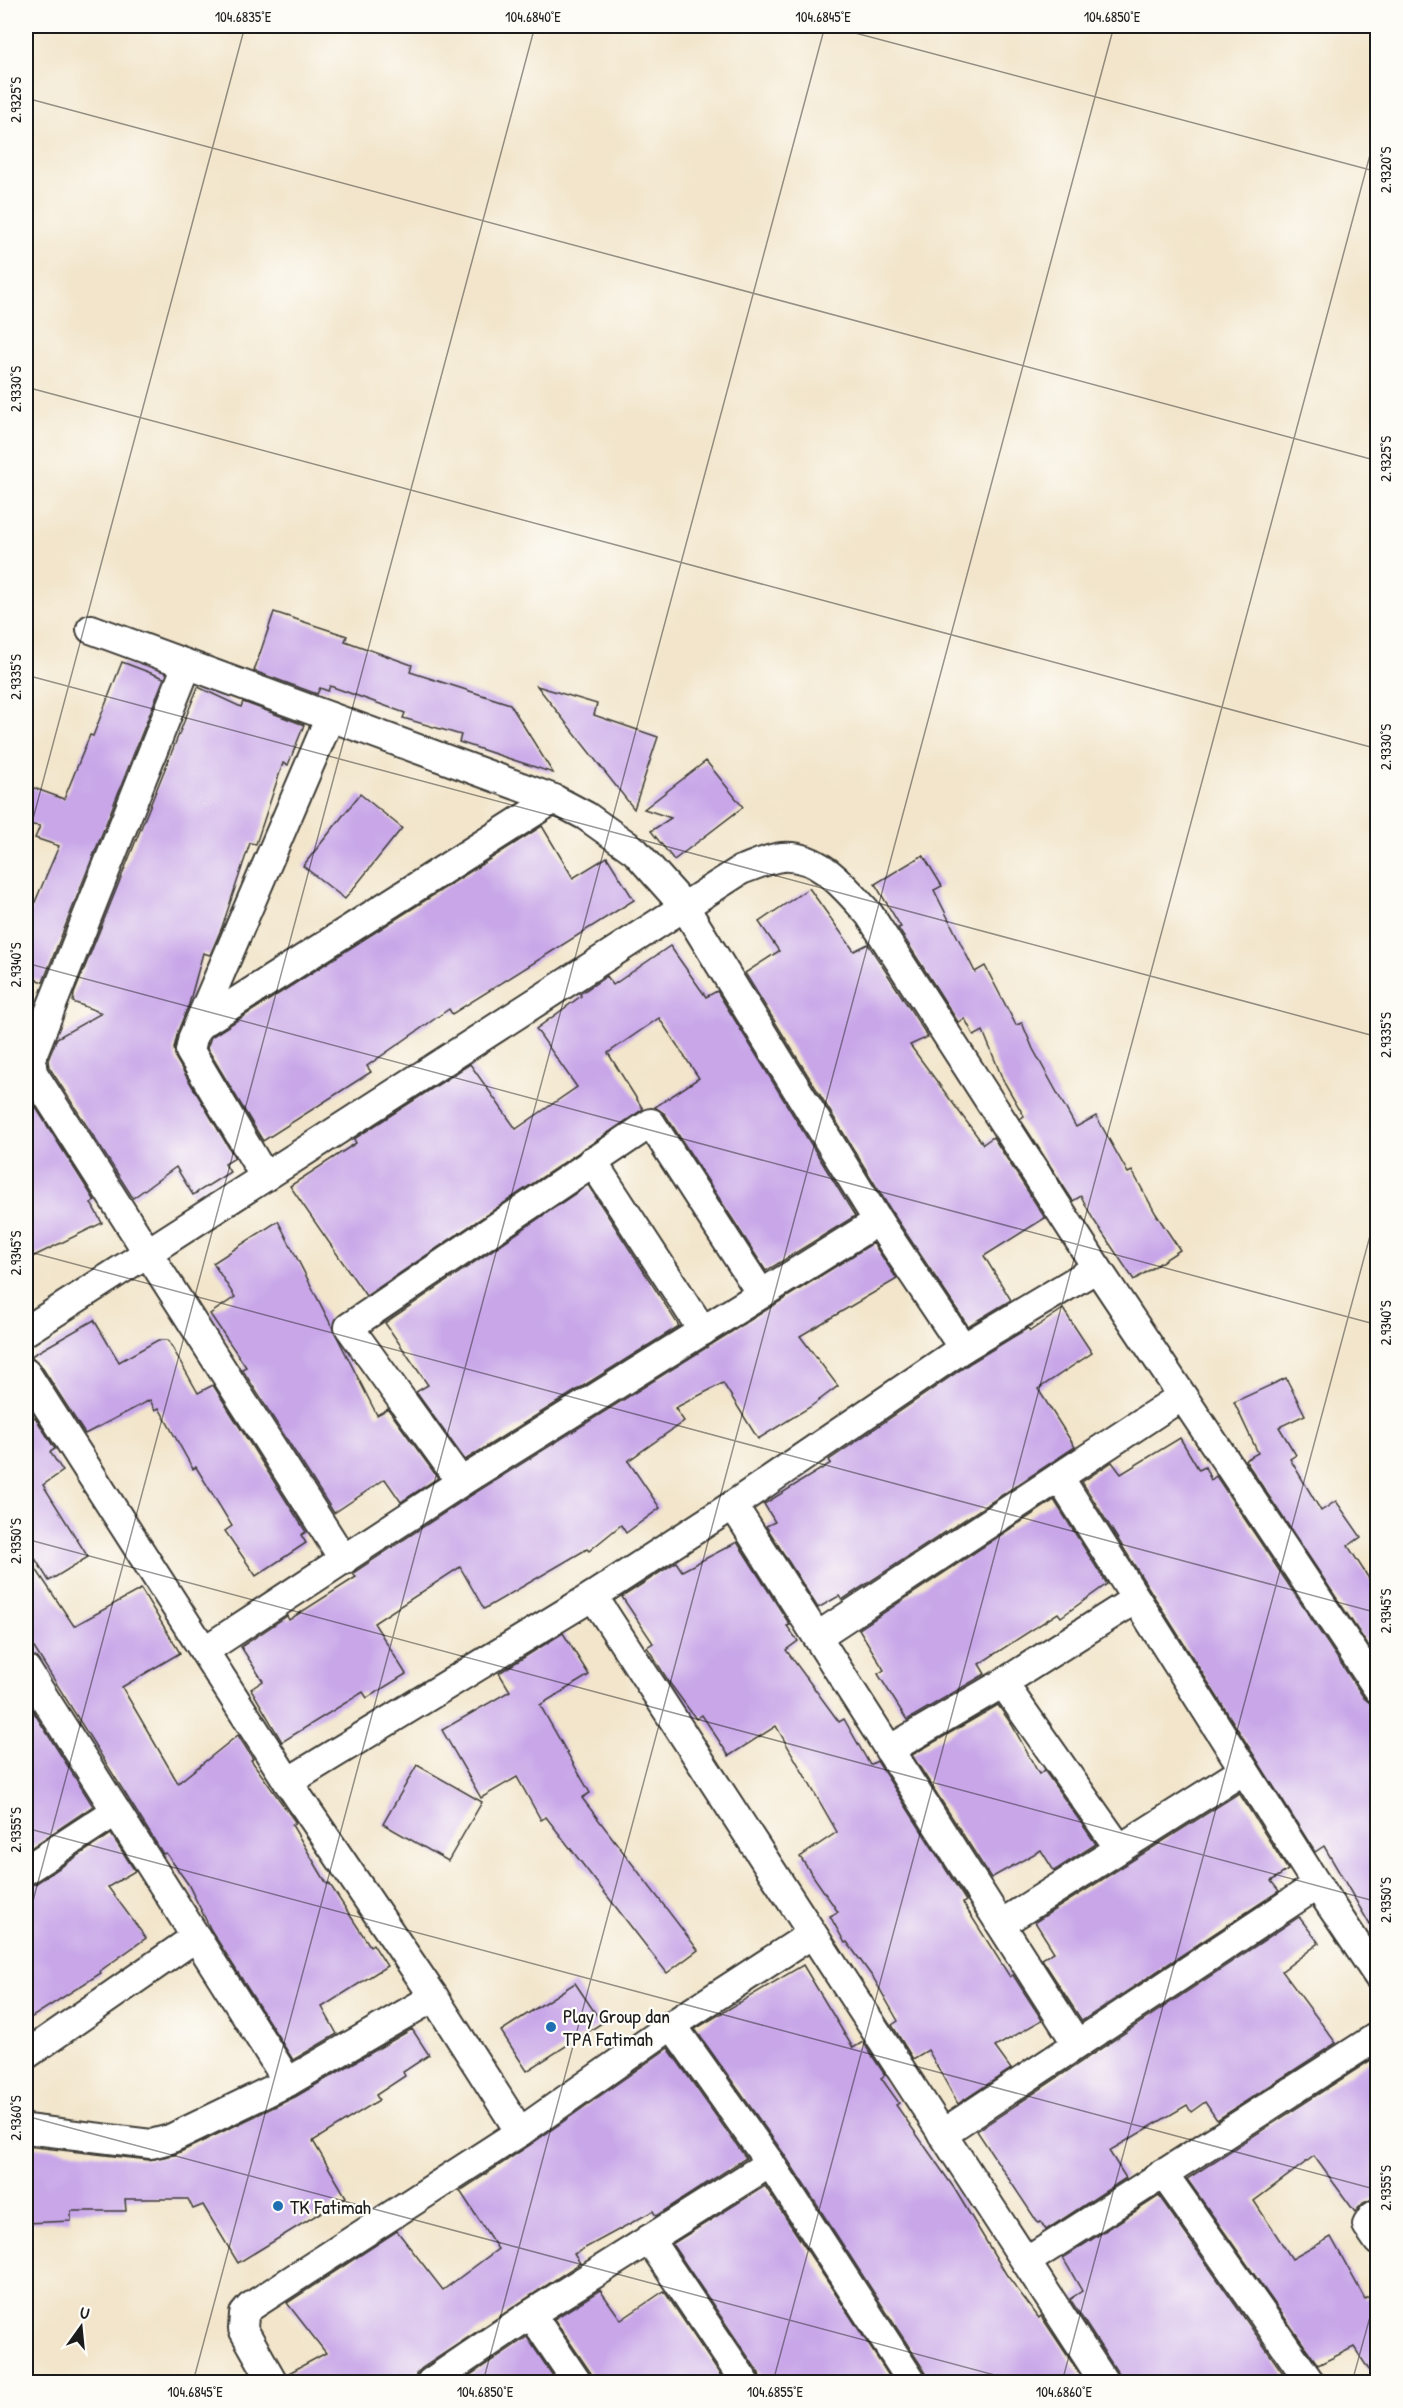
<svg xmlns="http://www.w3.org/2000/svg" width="1403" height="2408" font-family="'Patrick Hand',sans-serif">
	<rect width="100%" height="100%" fill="#fdfcf7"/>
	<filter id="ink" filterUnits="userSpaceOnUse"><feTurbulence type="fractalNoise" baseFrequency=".0167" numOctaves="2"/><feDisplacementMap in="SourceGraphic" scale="12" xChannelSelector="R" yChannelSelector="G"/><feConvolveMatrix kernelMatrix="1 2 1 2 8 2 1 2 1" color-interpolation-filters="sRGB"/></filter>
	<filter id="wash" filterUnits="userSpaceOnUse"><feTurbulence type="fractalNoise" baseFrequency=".008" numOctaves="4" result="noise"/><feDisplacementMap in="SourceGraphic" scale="24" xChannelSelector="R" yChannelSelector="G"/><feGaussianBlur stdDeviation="1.35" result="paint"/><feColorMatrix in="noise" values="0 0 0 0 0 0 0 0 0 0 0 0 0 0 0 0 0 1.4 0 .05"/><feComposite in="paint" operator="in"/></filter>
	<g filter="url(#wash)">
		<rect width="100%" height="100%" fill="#f2e5cb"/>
		<g id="blocks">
			<g fill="#c8a6e8">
				<polygon points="274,612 347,636 345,641 412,665 410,672 510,704 553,773 459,742 461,735 403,718 405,713 330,686 328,691 320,688 317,694 254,671"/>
				<polygon points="122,662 164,678 43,982 26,976 26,923 59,846 35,838 40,826 26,824 26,785 64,799 90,735 93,736"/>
				<polygon points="537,686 597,704 594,715 658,737 634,809"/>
				<polygon points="198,687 241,707 243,702 304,725 288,765 283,763 256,844 250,843 222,927 210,955 203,953 189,1004 178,1031 174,1048 176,1059 235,1158 225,1164 230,1172 193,1195 176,1167 133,1198 49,1067 48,1060 57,1038 102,1013 73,1002 74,994"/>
				<polygon points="706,761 743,807 674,860 651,831 671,818 644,809"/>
				<polygon points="360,794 402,828 345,899 303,866"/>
				<polygon points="542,826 573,878 607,857 634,900 452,1014 449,1009 367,1066 371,1072 263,1141 207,1048 211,1037"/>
				<polygon points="923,855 942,886 934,890 975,972 985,966 1016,1025 1022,1023 1033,1049 1076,1127 1096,1116 1128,1173 1132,1171 1156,1214 1180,1250 1134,1280 1093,1219 1081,1196 1073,1201 1020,1119 1024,1116 1003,1080 983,1031 974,1036 965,1019 958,1022 898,928 901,927 875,884"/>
				<polygon points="809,888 854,951 868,944 928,1037 910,1045 983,1144 993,1137 1045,1218 984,1256 1011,1300 968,1326 892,1212 745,973 779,951 759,922"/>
				<polygon points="670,946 706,997 717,991 855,1216 766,1271 665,1114 655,1107 699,1078 659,1018 608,1053 643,1109 366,1296 290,1186 356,1143 354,1139 470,1064 516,1129 577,1087 536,1029 581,996 580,994 607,976 613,985"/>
				<polygon points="26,1092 95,1201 91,1203 102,1223 26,1260"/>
				<polygon points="588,1185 679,1326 465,1460 416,1392 428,1385 385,1323"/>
				<polygon points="278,1221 377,1415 388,1409 438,1478 401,1502 385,1479 334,1513 242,1369 246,1367 210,1314 235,1297 213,1263"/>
				<polygon points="873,1243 897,1279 800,1336 838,1386 810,1407 758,1439 723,1383 675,1408 684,1421 628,1461 660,1508 626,1533 621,1525 589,1551 587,1549 484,1609 460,1567 374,1623 406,1674 367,1698 363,1692 282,1742 251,1689 263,1681 241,1647 287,1616 289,1620 356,1577 353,1574 356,1571 470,1496"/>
				<polygon points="1063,1309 1092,1353 1038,1389 1075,1447 842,1600 839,1596 818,1608 766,1526 775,1522 764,1504 831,1463 829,1460 972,1362 1028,1328 1030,1331"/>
				<polygon points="94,1320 119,1362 158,1340 168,1340 198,1393 213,1385 306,1532 301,1535 306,1543 256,1576 225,1531 232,1526 196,1467 193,1469 159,1408 155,1410 150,1400 85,1434 40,1364 31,1356"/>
				<polygon points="1286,1378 1305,1415 1279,1427 1296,1455 1290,1459 1321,1511 1336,1501 1361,1537 1348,1546 1377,1591 1377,1659 1245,1460 1258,1453 1234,1402"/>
				<polygon points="35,1417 55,1449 50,1452 63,1471 43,1485 88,1557 49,1581 26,1544 26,1418 28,1421"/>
				<polygon points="1180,1438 1199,1470 1205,1467 1211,1480 1216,1476 1364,1698 1370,1703 1377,1705 1377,1937 1324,1846 1315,1852 1082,1482 1112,1462 1121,1474"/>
				<polygon points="1054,1500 1107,1584 1061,1617 1058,1613 979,1664 985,1674 907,1720 878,1674 884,1670 859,1629"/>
				<polygon points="737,1542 790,1625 787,1626 798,1641 786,1650 839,1722 844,1719 870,1765 877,1761 966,1901 963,1903 1010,1977 1013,1975 1042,2020 995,2047 1011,2069 958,2104 928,2050 913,2059 892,2025 898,2021 874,1979 847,1942 845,1943 830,1916 838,1912 800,1857 837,1832 776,1726 729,1756 702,1715 696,1719 669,1682 647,1647 653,1643 622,1597 676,1562 682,1571"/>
				<polygon points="26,1554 74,1626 141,1589 180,1653 122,1687 178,1783 238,1735 253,1759 251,1760 296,1823 292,1825 327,1884 329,1883 370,1946 373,1944 387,1966 322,2007 337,2034 293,2060 211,1930 188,1884 166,1853 163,1854 26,1635"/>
				<polygon points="563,1633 589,1675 540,1705 590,1793 582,1798 698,1950 667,1973 546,1817 541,1820 517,1777 481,1798 442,1730 510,1691 499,1673"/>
				<polygon points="998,1705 1012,1725 1039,1774 1044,1770 1096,1844 1054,1871 1041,1850 991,1878 912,1755"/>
				<polygon points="33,1711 93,1806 26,1851 26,1716"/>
				<polygon points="417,1765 482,1802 448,1861 383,1824"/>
				<polygon points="1239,1793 1288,1870 1271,1881 1279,1891 1082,2021 1042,1959 1054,1952 1035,1922"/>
				<polygon points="111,1834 135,1871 108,1887 146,1938 100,1971 101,1973 26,2021 26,1886 35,1884"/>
				<polygon points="1299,1917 1319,1943 1282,1971 1336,2043 1217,2120 1205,2102 1191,2112 1187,2105 1109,2151 1126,2178 1046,2230 1041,2222 1038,2223 977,2131"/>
				<polygon points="803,1965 853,2048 863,2042 885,2075 881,2078 899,2103 896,2105 954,2188 1006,2274 1039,2318 1041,2316 1085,2382 928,2382 926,2373 784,2154 695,2029"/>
				<polygon points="575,1983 602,2023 527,2071 501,2031"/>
				<polygon points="412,2029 429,2055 403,2072 405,2076 376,2095 379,2100 313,2141 346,2197 238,2263 203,2205 193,2209 188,2199 125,2199 126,2211 71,2211 71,2221 26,2223 26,2146 149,2160 174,2155 295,2097"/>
				<polygon points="668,2048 746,2158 656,2216 653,2211 574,2254 580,2263 422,2368 416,2374 415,2382 289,2382 287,2374 326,2353 287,2303 397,2231 443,2290 498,2249 460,2191 530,2145"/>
				<polygon points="1377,2056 1377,2197 1363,2203 1355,2212 1314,2156 1254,2201 1292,2259 1331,2237 1365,2299 1377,2291 1377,2382 1354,2347 1318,2365 1187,2179"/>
				<polygon points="765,2186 893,2382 761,2382 759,2373 672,2244"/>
				<polygon points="1159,2196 1285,2376 1275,2382 1120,2382 1118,2373 1070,2299 1082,2291 1063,2258"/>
				<polygon points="600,2290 621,2320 664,2291 725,2382 593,2382 591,2373 554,2319"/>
				<polygon points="527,2337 557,2382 460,2382"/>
			</g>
		</g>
	</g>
	<g filter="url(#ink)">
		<use href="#blocks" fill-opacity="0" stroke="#3c3a36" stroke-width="1.5"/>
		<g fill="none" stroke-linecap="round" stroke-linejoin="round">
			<defs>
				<g id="street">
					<polyline points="91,629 554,799 586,816 635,851 684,906 878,1221 963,1348"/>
					<polyline points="187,665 31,1058 33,1073 344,1560"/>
					<polyline points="198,1026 554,799"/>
					<polyline points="592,1161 703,1331"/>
					<polyline points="265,1177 190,1051 193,1037 330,717"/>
					<path d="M 26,1331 L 741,870 C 754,866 769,858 782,857 C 820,854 846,889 869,914 L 1097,1268 L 1378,1689"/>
					<polyline points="26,1373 288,1782 434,1997 520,2132"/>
					<polyline points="1059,1477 1317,1885 1378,1976"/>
					<polyline points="461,1482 349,1327 651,1123 760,1292"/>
					<polyline points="733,1505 1077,2044"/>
					<polyline points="593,1596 1104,2382"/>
					<polyline points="818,1636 1182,1396"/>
					<polyline points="204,1651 461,1482 878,1221"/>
					<polyline points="26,1669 288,2082"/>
					<polyline points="1003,1683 1119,1848"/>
					<polyline points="889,1750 1003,1683 1136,1599"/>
					<polyline points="288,1782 593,1596 733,1505 963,1348 1097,1268"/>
					<polyline points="26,1870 116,1811"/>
					<polyline points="1001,1924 1244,1770"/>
					<polyline points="672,2025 770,2163 912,2382"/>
					<polyline points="26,2055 196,1937"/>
					<polyline points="26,2129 151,2144 170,2139 288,2082 434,1997"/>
					<polyline points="942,2134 1317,1885"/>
					<polyline points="1163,2173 1310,2382"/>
					<polyline points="1378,2213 1372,2217 1367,2225 1378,2241"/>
					<polyline points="649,2239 745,2382"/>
					<polyline points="1026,2262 1378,2036"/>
					<polyline points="531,2314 577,2382"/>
					<polyline points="273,2382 243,2329 244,2314 250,2307 520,2132 672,2025 812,1934"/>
					<polyline points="431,2382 531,2314 770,2163"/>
				</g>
			</defs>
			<use href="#street" stroke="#3c3a36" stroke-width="32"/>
			<use href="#street" stroke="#fff" stroke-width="28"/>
		</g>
	</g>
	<path fill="none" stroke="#1c1c1c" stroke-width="1.5" stroke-opacity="0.45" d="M 829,26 L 1378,172M 26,98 L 1378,461M 26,387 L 1378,749M 26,675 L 1378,1037M 26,845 L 245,26M 26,963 L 1378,1325M 26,1251 L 1378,1613M 26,1539 L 1378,1902M 26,1828 L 1378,2190M 26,1927 L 535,26M 26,2116 L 1021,2382M 193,2382 L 825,26M 483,2382 L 1114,26M 773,2382 L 1378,125M 1062,2382 L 1378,1206M 1352,2382 L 1378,2288"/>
	<g fill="#1f6fb2" stroke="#fdfcf7" stroke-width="2">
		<circle cx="551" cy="2027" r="6"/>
		<circle cx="278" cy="2206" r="6"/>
	</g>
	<g text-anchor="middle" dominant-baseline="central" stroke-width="4.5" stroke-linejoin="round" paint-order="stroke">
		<g font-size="20" fill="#1c1c1c" stroke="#fdfcf7" text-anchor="start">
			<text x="563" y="2015">Play Group dan<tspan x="563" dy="23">TPA Fatimah</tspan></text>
			<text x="290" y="2206">TK Fatimah</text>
		</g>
	</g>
	<rect width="1403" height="2408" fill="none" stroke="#fdfcf7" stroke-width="66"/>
	<g transform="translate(81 2327) rotate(15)" stroke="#fdfcf7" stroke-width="4.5" paint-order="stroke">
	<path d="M0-4.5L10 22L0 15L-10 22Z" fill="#1c1c1c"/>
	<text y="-9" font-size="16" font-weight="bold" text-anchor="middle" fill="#1c1c1c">U</text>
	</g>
	<rect x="33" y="33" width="1337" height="2342" fill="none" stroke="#1c1c1c" stroke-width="2"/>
	<g font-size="15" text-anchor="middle" fill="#1c1c1c">
		<text x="243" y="22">104.6835°E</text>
		<text x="533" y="22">104.6840°E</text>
		<text x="823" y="22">104.6845°E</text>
		<text x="1112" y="22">104.6850°E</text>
		<text transform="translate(16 100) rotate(-90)" y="5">2.9325°S</text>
		<text transform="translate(1386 170) rotate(-90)" y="5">2.9320°S</text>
		<text transform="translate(16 389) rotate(-90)" y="5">2.9330°S</text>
		<text transform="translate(1386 459) rotate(-90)" y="5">2.9325°S</text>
		<text transform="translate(16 677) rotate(-90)" y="5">2.9335°S</text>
		<text transform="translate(1386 747) rotate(-90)" y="5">2.9330°S</text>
		<text transform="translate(16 965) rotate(-90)" y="5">2.9340°S</text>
		<text transform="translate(1386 1035) rotate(-90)" y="5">2.9335°S</text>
		<text transform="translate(16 1253) rotate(-90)" y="5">2.9345°S</text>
		<text transform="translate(1386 1323) rotate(-90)" y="5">2.9340°S</text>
		<text transform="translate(16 1541) rotate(-90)" y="5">2.9350°S</text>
		<text transform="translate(1386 1611) rotate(-90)" y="5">2.9345°S</text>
		<text transform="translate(16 1830) rotate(-90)" y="5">2.9355°S</text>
		<text transform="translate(1386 1900) rotate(-90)" y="5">2.9350°S</text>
		<text transform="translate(16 2118) rotate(-90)" y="5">2.9360°S</text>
		<text transform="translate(1386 2188) rotate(-90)" y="5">2.9355°S</text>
		<text x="195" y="2397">104.6845°E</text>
		<text x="485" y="2397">104.6850°E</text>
		<text x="775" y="2397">104.6855°E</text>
		<text x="1064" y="2397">104.6860°E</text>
	</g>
</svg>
